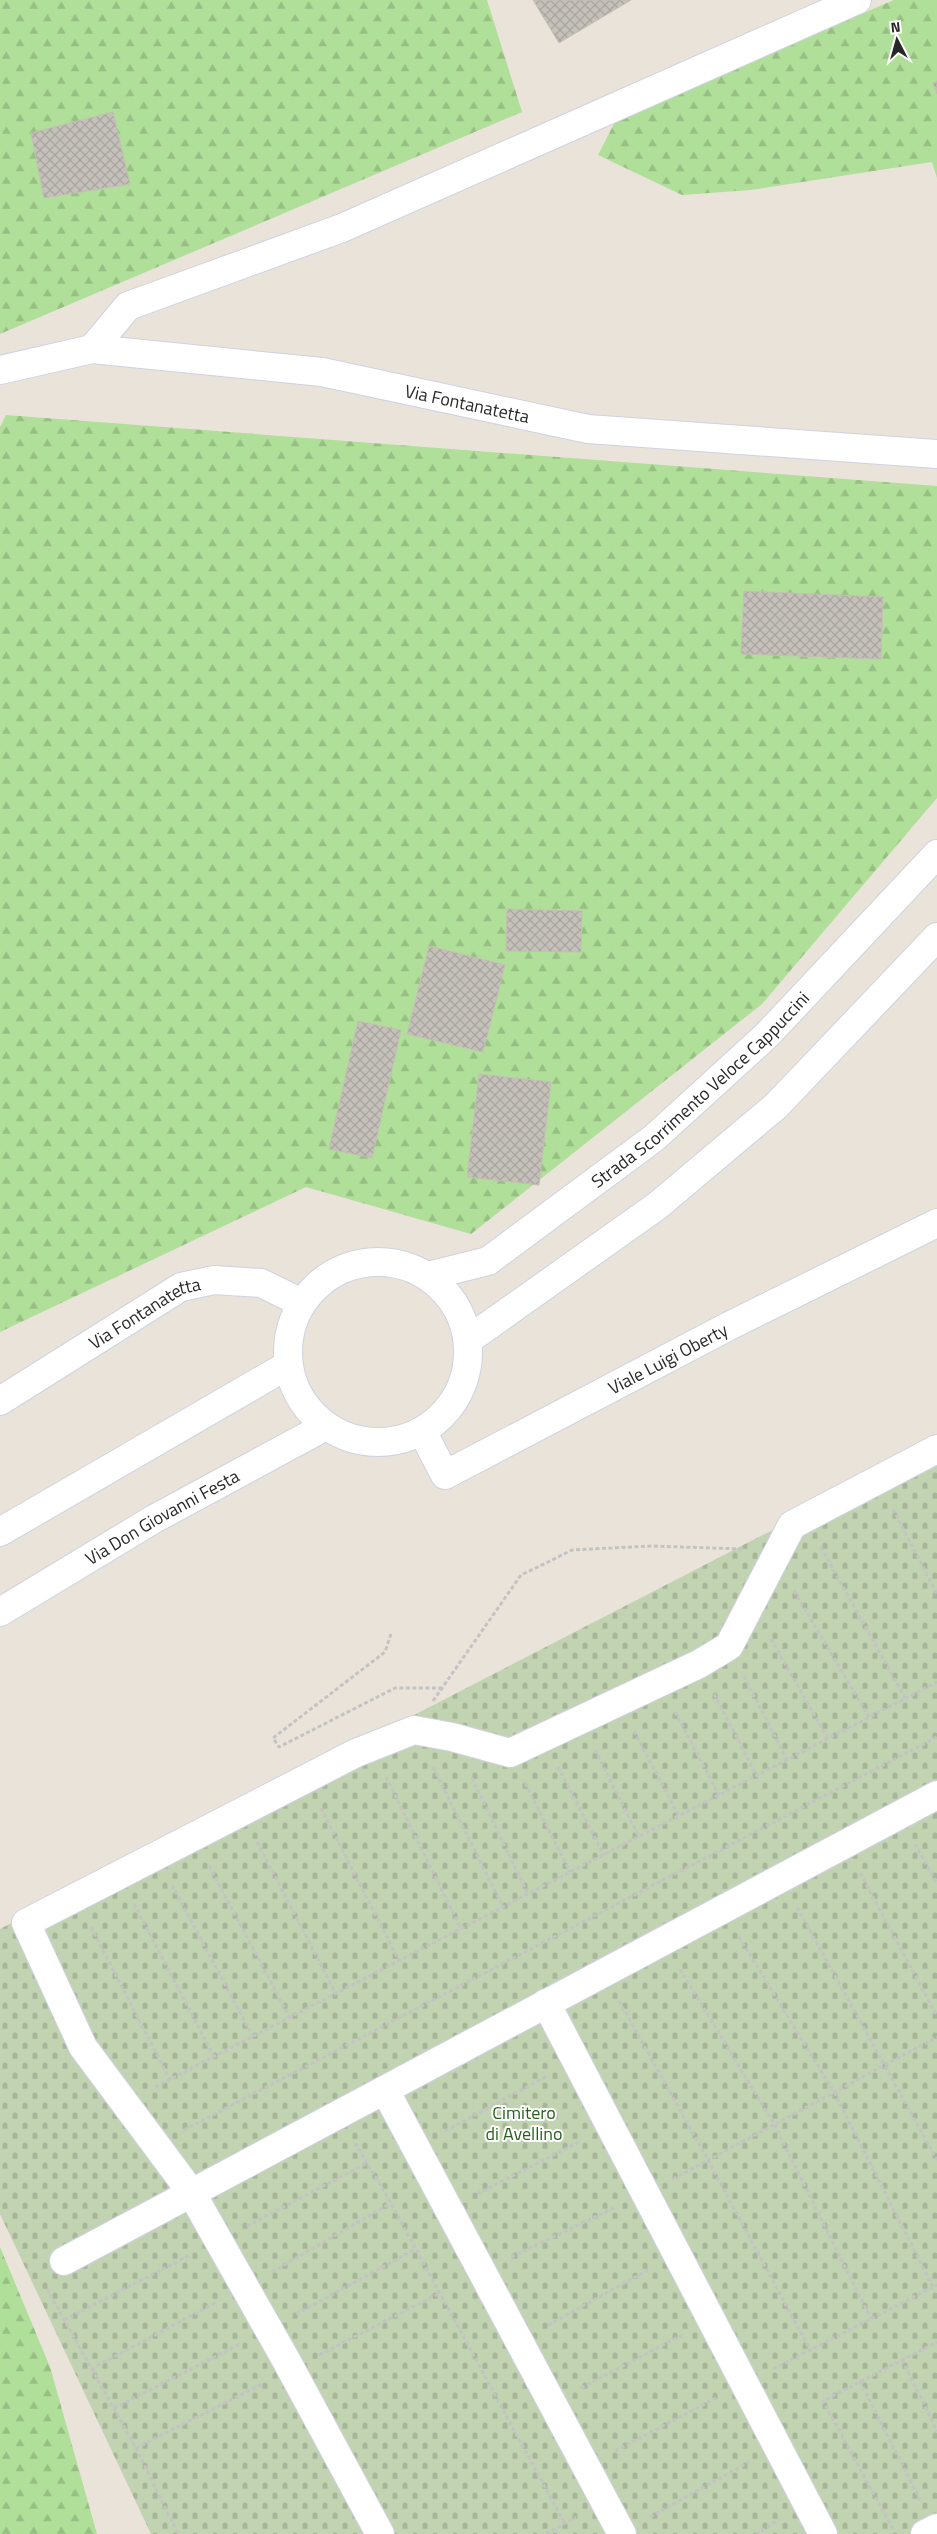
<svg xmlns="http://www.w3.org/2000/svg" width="937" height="2534" font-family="'Titillium Web',sans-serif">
	<defs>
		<pattern id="forest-firs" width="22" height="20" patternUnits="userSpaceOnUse" patternTransform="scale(1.25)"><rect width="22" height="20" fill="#afdf98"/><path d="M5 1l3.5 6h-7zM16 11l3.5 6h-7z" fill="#97bf83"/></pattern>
		<pattern id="cemetery-stones" width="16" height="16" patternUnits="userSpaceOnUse" patternTransform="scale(1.25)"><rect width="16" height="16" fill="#c2d3b2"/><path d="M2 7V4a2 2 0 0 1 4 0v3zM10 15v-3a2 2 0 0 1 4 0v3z" fill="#a7b599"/></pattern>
		<pattern id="building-cross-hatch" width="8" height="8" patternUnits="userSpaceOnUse" patternTransform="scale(1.25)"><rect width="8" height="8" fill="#c5c0ba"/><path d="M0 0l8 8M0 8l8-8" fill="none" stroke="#a9a5a0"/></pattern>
	</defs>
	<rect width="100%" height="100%" fill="#eae3da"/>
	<g fill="url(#forest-firs)">
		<polygon points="0,0 487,0 522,112 0,334"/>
		<polygon points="894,0 937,0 937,178 932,162 751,190 682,195 598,155 617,118"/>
		<polygon points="6,415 937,486 937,798 762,1004 471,1234 306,1187 0,1332 0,427"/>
		<polygon points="0,2247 50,2367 97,2534 0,2534"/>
	</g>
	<polygon fill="url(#cemetery-stones)" points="937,1445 937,2534 151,2534 0,2214 0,1929"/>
	<g fill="url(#building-cross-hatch)" stroke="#c5bfb4">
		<polygon points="533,0 631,0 559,43"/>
		<polygon points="937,81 937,94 933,83"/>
		<polygon points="113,112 130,184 44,198 31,133"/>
		<polygon points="744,591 883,597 881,659 741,654"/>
		<polygon points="507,909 582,911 581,952 506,951"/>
		<polygon points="429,946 505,965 483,1052 407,1034"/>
		<polygon points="358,1021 401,1030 372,1158 329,1149"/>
		<polygon points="479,1074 551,1082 539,1185 467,1177"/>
	</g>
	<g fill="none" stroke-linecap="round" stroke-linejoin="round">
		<defs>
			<g id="street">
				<polyline points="92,349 128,306 342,228 857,0"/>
				<path id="s1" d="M 0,370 L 92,349 L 322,372 L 588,429 L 937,454"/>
				<polyline points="546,2003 823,2534"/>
				<polyline points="385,2090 622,2534"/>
				<polyline points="64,2261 937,1795"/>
				<polyline points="380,2534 286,2360 191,2192 83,2047 26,1923 356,1753 414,1730 452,1737 510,1753 699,1664 729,1646 792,1525 937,1449"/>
				<polyline points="925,2534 937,2528"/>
			</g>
			<g id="secondary">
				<circle cx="378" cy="1352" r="90"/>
				<path id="s2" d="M 428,1276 L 488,1261 L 654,1138 L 767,1035 L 937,854"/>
				<polyline points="468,1340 657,1206 776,1106 937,937"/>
				<path id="s3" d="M 0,1401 L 181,1287 L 214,1280 L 261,1283 L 302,1303"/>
				<path id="s4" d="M 422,1431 L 445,1475 L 729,1326 L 937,1223"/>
				<polyline points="0,1532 288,1365"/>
				<path id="s5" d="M 0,1612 L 154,1519 L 326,1426"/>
			</g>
		</defs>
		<use href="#street" stroke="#cfd2e1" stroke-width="30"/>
		<use href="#secondary" stroke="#cfd2e1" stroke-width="30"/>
		<g stroke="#c3c3c3" stroke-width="3" stroke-dasharray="4 2.5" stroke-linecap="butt">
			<polyline points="893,1509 937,1594"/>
			<polyline points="821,1547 905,1698"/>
			<polyline points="794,1591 869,1717"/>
			<polyline points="391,1634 385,1652 273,1738 279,1747 395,1688 441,1688"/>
			<polyline points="771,1639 828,1739"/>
			<polyline points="744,1676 787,1760"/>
			<polyline points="714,1694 757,1776"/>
			<polyline points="433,1701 521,1575 546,1563 572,1550 651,1546 743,1549"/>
			<polyline points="675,1712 719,1795"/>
			<polyline points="634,1731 679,1816"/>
			<polyline points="595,1750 639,1837"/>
			<polyline points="433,1767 503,1907"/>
			<polyline points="558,1767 604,1855"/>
			<polyline points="386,1777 461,1929"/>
			<polyline points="472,1778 528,1894"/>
			<polyline points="525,1783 570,1872"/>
			<polyline points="321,1808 399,1961"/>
			<polyline points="257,1842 336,1994"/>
			<polyline points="915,1844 937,1884"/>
			<polyline points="209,1866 290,2018"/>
			<polyline points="860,1873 937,2016"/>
			<polyline points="172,1885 253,2037"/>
			<polyline points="134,1904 214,2057"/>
			<polyline points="797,1907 937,2160"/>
			<polyline points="91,1927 170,2080"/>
			<polyline points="739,1937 834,2092 933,2287"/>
			<polyline points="680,1969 774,2124 871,2319"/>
			<polyline points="619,2001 708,2160 810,2350"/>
			<polyline points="155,2087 937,1682"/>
			<polyline points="184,2130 937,1737"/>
			<polyline points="445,2131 547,2076"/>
			<polyline points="355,2143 391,2203 565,2524"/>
			<polyline points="673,2179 937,2037"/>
			<polyline points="477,2194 581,2141"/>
			<polyline points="247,2226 367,2163"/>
			<polyline points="511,2257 616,2207"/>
			<polyline points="272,2272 391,2203"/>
			<polyline points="47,2289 136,2448 178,2534"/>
			<polyline points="296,2314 416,2249"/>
			<polyline points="64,2320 190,2255"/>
			<polyline points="548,2325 648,2270"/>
			<polyline points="319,2355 440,2293"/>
			<polyline points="902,2360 937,2431"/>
			<polyline points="91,2369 217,2302"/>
			<polyline points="773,2369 937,2285"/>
			<polyline points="860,2381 920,2500"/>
			<polyline points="581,2388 682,2335"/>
			<polyline points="114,2408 240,2344"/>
			<polyline points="136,2448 262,2384"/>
			<polyline points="615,2451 716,2398"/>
			<polyline points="650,2517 749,2462"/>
			<polyline points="893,2529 823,2401 937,2342"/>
			<polyline points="546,2534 576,2517"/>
			<polyline points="756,2534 779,2520"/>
		</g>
		<use href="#street" stroke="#fff" stroke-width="28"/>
		<use href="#secondary" stroke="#fff" stroke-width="28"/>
	</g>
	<g text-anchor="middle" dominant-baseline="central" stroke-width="4" stroke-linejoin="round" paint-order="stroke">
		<g font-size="18" fill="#282828" stroke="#fff">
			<text stroke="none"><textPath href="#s1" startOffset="474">Via Fontanatetta</textPath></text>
			<text stroke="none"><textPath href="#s2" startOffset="335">Strada Scorrimento Veloce Cappuccini</textPath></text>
			<text stroke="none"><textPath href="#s3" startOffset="170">Via Fontanatetta</textPath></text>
			<text stroke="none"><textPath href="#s4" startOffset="301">Viale Luigi Oberty</textPath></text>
			<text stroke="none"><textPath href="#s5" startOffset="188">Via Don Giovanni Festa</textPath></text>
		</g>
		<g font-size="18" fill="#29611c" stroke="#fff">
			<text x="524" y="2112">Cimitero<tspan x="524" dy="21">di Avellino</tspan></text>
		</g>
	</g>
	<g transform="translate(897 40) rotate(354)" stroke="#ffffff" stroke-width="4" paint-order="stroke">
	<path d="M0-4L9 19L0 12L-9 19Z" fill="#282828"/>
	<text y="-8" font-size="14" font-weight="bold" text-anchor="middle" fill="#282828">N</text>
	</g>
</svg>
